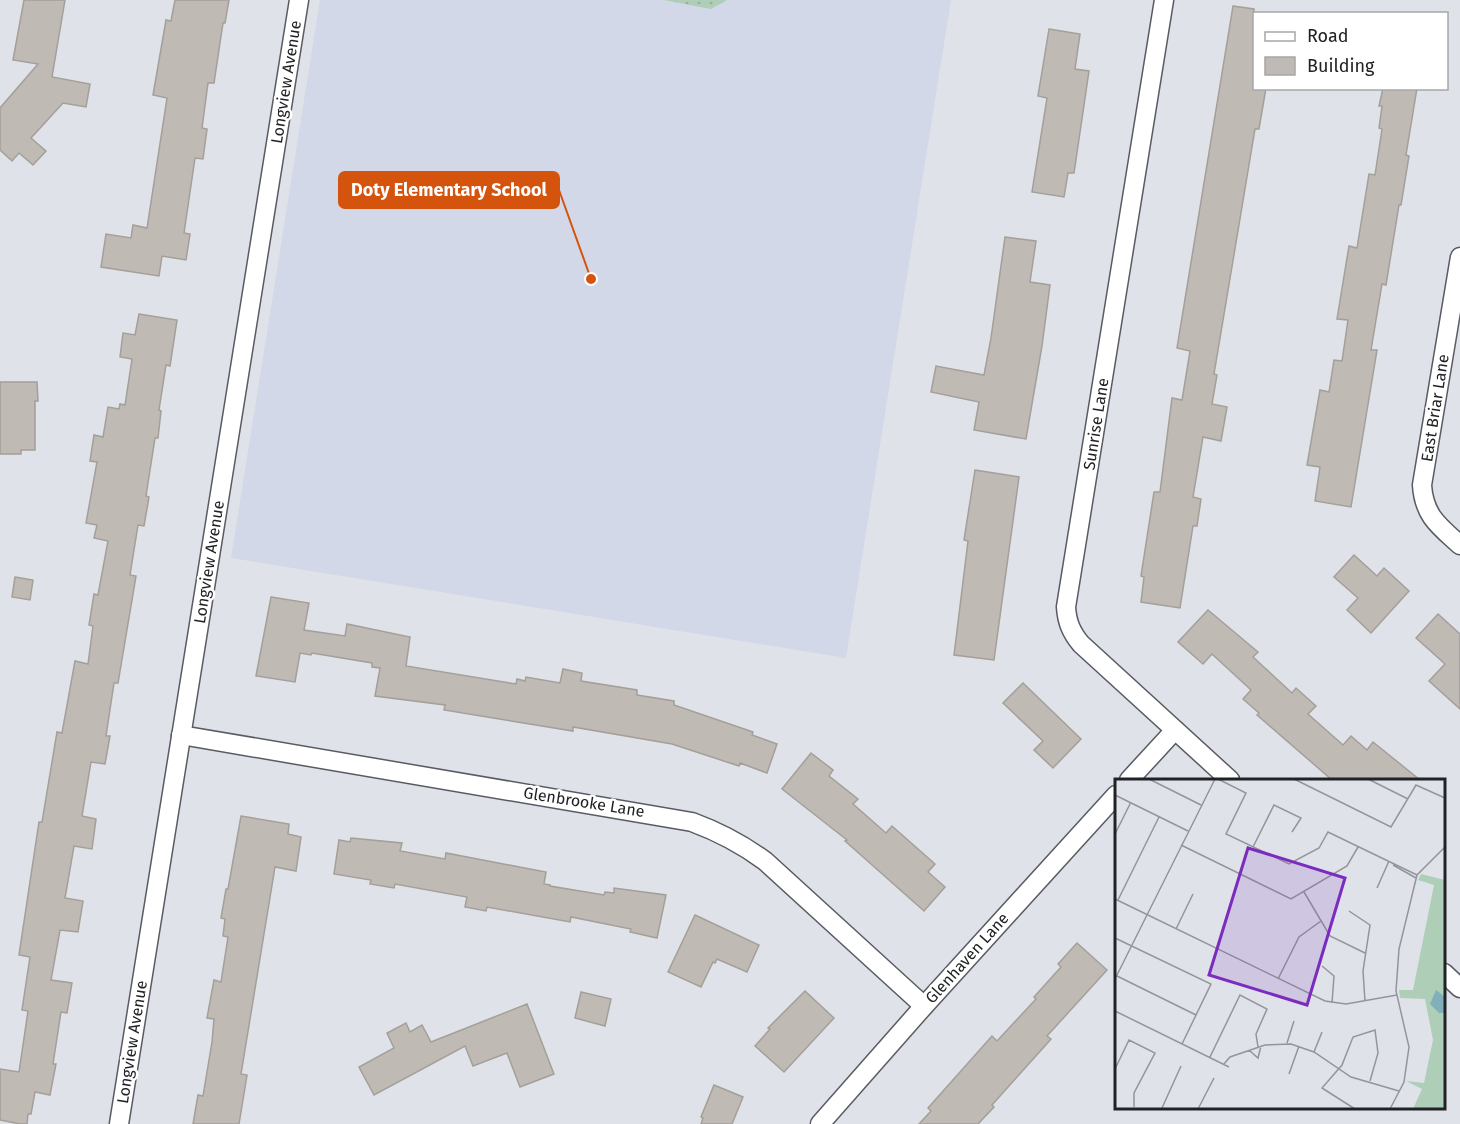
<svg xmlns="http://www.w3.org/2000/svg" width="1460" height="1124" font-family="'Fira Sans',sans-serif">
	<defs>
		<pattern id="park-dots" width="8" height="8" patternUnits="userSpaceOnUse" patternTransform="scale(1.5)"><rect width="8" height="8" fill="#aeceb7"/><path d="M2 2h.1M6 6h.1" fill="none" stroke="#95b19d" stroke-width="1.8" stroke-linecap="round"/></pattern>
	</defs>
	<rect width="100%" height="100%" fill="#dfe2e9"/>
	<polygon fill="#d2d8e7" points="320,0 951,0 846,658 231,558"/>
	<polygon fill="url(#park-dots)" points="664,0 727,0 711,9"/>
	<g fill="#bfbab4" stroke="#a49f99" stroke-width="1.5">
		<polygon points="24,0 65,0 52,77 90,84 86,107 63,103 31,138 46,151 33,165 19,153 12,161 0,150 0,108 38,64 13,60"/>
		<polygon points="175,0 229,0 225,23 223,23 214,83 208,83 202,128 207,129 203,159 195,158 184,233 190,234 186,260 162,256 159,276 101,267 106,234 131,238 133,225 147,228 167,98 153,95 166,20 171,21"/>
		<polygon points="1233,6 1254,9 1254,88 1266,88 1259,129 1255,129 1214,374 1217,375 1212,404 1227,407 1221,441 1203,437 1193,497 1201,499 1197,526 1193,526 1180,608 1141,602 1144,577 1141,576 1154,492 1160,492 1172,398 1182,400 1190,351 1177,348"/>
		<polygon points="1049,29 1080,34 1075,69 1089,71 1074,173 1068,173 1064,197 1032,192 1047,98 1038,96"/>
		<polygon points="1383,88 1417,88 1406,155 1409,156 1401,205 1399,205 1386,285 1382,284 1371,350 1377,350 1351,507 1315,501 1320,467 1307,465 1320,390 1329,392 1334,360 1342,361 1348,320 1337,319 1349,246 1357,248 1369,174 1375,175 1382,129 1379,128 1382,106 1379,106"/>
		<polygon points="1005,237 1036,241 1030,282 1050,285 1042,346 1026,439 974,430 979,402 931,392 936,366 984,375 991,338"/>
		<polygon points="139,314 177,320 170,366 166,365 159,410 161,411 158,438 155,438 146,496 149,497 144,526 138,525 130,575 136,576 118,683 114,683 106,736 110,736 105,764 91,762 82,816 96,819 92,849 74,846 65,898 83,901 78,932 60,930 51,980 72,983 67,1013 61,1012 53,1064 56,1064 50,1095 35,1092 31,1114 28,1114 27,1124 20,1124 0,1120 0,1069 19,1072 28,1011 22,1010 30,957 19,955 39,822 42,822 57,732 62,733 75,661 88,664 93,626 89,625 94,594 98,595 108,541 94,538 97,525 86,523 97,462 90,461 94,435 103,437 108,407 119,409 120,404 125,405 132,359 120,357 123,333 135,335"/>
		<polygon points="0,382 37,382 38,401 35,401 35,450 21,450 21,454 0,454"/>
		<polygon points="975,470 1019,477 994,660 954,655 968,541 964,540"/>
		<polygon points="1354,555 1377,576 1384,568 1409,591 1371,633 1347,610 1358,598 1334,577"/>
		<polygon points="15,577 33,580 30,600 12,597"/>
		<polygon points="271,597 309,603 304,630 345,636 347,624 410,637 406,666 516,684 517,679 525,681 526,677 560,683 563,669 582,673 581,681 637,690 637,695 674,701 674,705 753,732 752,735 777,744 767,773 740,763 739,766 672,744 573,727 573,731 444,710 445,705 375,696 380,668 372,667 372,663 312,653 311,655 300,653 295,682 256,676"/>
		<polygon points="1208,610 1258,652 1253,657 1292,693 1296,688 1316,706 1308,714 1343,745 1351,736 1367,750 1373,742 1420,780 1332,780 1257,715 1259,713 1243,699 1251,690 1212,654 1203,664 1178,642"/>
		<polygon points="1438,614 1460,634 1460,709 1429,681 1445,664 1416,638"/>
		<polygon points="1023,683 1081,739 1053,768 1034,750 1043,741 1003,703"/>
		<polygon points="811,753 833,770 829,776 858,799 853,804 886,833 892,826 935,864 928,872 945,887 924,911 845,841 847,840 782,789"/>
		<polygon points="241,816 289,824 288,834 301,837 296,871 275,867 241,1074 247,1075 239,1124 193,1124 198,1095 203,1096 212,1042 214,1019 207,1018 214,980 221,982 228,937 223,936 225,919 221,918 226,889 228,889"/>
		<polygon points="351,838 402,843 400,851 445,859 446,853 546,872 544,884 550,885 550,886 604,895 605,892 614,893 614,888 666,895 657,938 630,932 631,929 571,917 570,922 487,907 486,911 465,907 467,897 395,884 394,888 370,884 371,880 334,874 339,840 350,842"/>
		<polygon points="695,915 759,945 747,972 717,959 715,963 713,962 701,987 668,972"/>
		<polygon points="1077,943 1107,970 1047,1036 1051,1039 992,1105 994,1107 978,1124 919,1124 931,1111 928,1108 992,1036 997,1041 1036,999 1034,997 1061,967 1058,964"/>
		<polygon points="805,991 834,1018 784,1072 755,1046 770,1029 768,1028"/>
		<polygon points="581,992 611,999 605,1026 575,1018"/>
		<polygon points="527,1004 554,1074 520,1087 507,1053 473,1066 465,1046 374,1095 359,1067 394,1048 387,1033 406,1023 410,1032 422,1025 431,1042"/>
		<polygon points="714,1085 743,1097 732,1124 701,1124 703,1118 701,1117"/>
	</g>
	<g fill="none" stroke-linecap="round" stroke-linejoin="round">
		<defs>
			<g id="street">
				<path d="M 1164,0 L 1066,607 C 1067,622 1071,632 1081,644 L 1230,780"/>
				<path d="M 1460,257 L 1422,485 C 1424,516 1439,526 1460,545"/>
				<path d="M 181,735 L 692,822 C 719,832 742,844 765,861 L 924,1006"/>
				<polyline points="1129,780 1175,730"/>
				<polyline points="1444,973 1460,988"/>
				<polyline points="119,1124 299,0"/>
				<polyline points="820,1124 924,1006 1116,795"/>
			</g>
		</defs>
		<use href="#street" stroke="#595b62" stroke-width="21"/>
		<use href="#street" stroke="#fff" stroke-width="18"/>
	</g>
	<g text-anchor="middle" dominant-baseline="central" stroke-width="5" stroke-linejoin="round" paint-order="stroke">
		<g font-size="16" fill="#212225" stroke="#fff">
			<text transform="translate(286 82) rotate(-81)">Longview Avenue</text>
			<text transform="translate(1435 408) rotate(-81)">East Briar Lane</text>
			<text transform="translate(1096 424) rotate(-81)">Sunrise Lane</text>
			<text transform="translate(209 562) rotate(-81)">Longview Avenue</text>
			<text transform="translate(584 802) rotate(9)">Glenbrooke Lane</text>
			<text transform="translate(967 958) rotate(-48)">Glenhaven Lane</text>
			<text transform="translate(132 1042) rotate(-81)">Longview Avenue</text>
		</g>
	</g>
	<g transform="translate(1115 779)">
		<rect width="330" height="330" fill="#dfe2e9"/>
		<path d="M 306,95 L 330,101 L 330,330 L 298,330 L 307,310 L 291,302 L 309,304 L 318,261 L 310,220 L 285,219 L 284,211 L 298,211 L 319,106 L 303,101 Z" fill="#aeceb7"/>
		<path d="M 318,124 L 330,126 L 330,160 L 312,156 Z" fill="#aeceb7"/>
		<path d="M 321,211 L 330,218 L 330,234 L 324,234 L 315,225 Z" fill="#81afba"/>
		<path fill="none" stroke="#93959b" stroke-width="1.5" d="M 34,0 L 86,26M 103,0 L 131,14 L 111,55 L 174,85 L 204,69 L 213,53 L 302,96M 179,0 L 276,48 L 301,6 L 330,19M 253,0 L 293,20M 0,16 L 73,52M 0,55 L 16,23M 66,66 L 176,120 L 232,87 L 243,68M 138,68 L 159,26 L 186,39 L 177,53M 278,86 L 301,99M 262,109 L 274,82M 189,113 L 215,157 L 250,174M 0,120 L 210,222 L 231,225 L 282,216M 3,121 L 44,38M 234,132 L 255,146 L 248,192 L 250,222M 61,150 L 78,115M 0,159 L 96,205 L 67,265M 207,187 L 219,197 L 217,224M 2,197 L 81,236M 0,200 L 100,0M 163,200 L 184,158 L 206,142M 0,232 L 114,288M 172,264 L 179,242M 134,271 L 143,279 L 146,267M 199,273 L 207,253M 95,278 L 125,216 L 152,230 L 141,255 L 143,268M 109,285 L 115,278 L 150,266 L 176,265 L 199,273 L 236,298 L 284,312M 0,290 L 14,261 L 40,274 L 19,314 L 19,328M 174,295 L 184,267M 47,329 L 66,287M 3,330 L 52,330M 83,330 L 99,299M 240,330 L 207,309 L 227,286 L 238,258 L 260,251 L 263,274 L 255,302M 275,330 L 289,303 L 294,268 L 281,212 L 284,170 L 302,96 L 330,68"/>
		<path fill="#7b2cbf" fill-opacity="0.15" stroke="#7b2cbf" stroke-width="3" d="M 133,69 L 230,99 L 192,226 L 94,196 Z"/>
		<rect width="330" height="330" fill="none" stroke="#212225" stroke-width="3"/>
	</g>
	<path fill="none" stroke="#d4540e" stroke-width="2" d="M591 279L559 190"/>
	<circle fill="#d4540e" stroke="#fff" stroke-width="2" cx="591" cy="279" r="6"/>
	<rect fill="#d4540e" stroke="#d4540e" stroke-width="2" x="339" y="172" width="220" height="36" rx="6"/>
	<g font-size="18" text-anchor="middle" font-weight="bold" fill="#fff">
		<text x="449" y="196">Doty Elementary School</text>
	</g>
	<rect x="1253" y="12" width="195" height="78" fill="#ffffff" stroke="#a6a7a8" stroke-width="1.5"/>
	<rect x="1265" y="32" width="30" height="9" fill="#ffffff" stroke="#a6a7a8" stroke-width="1.5"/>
	<text x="1307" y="42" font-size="18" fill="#212225">Road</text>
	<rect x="1265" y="57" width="30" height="18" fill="#bfbab4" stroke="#a6a7a8" stroke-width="1.5"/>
	<text x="1307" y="72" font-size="18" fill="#212225">Building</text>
</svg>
